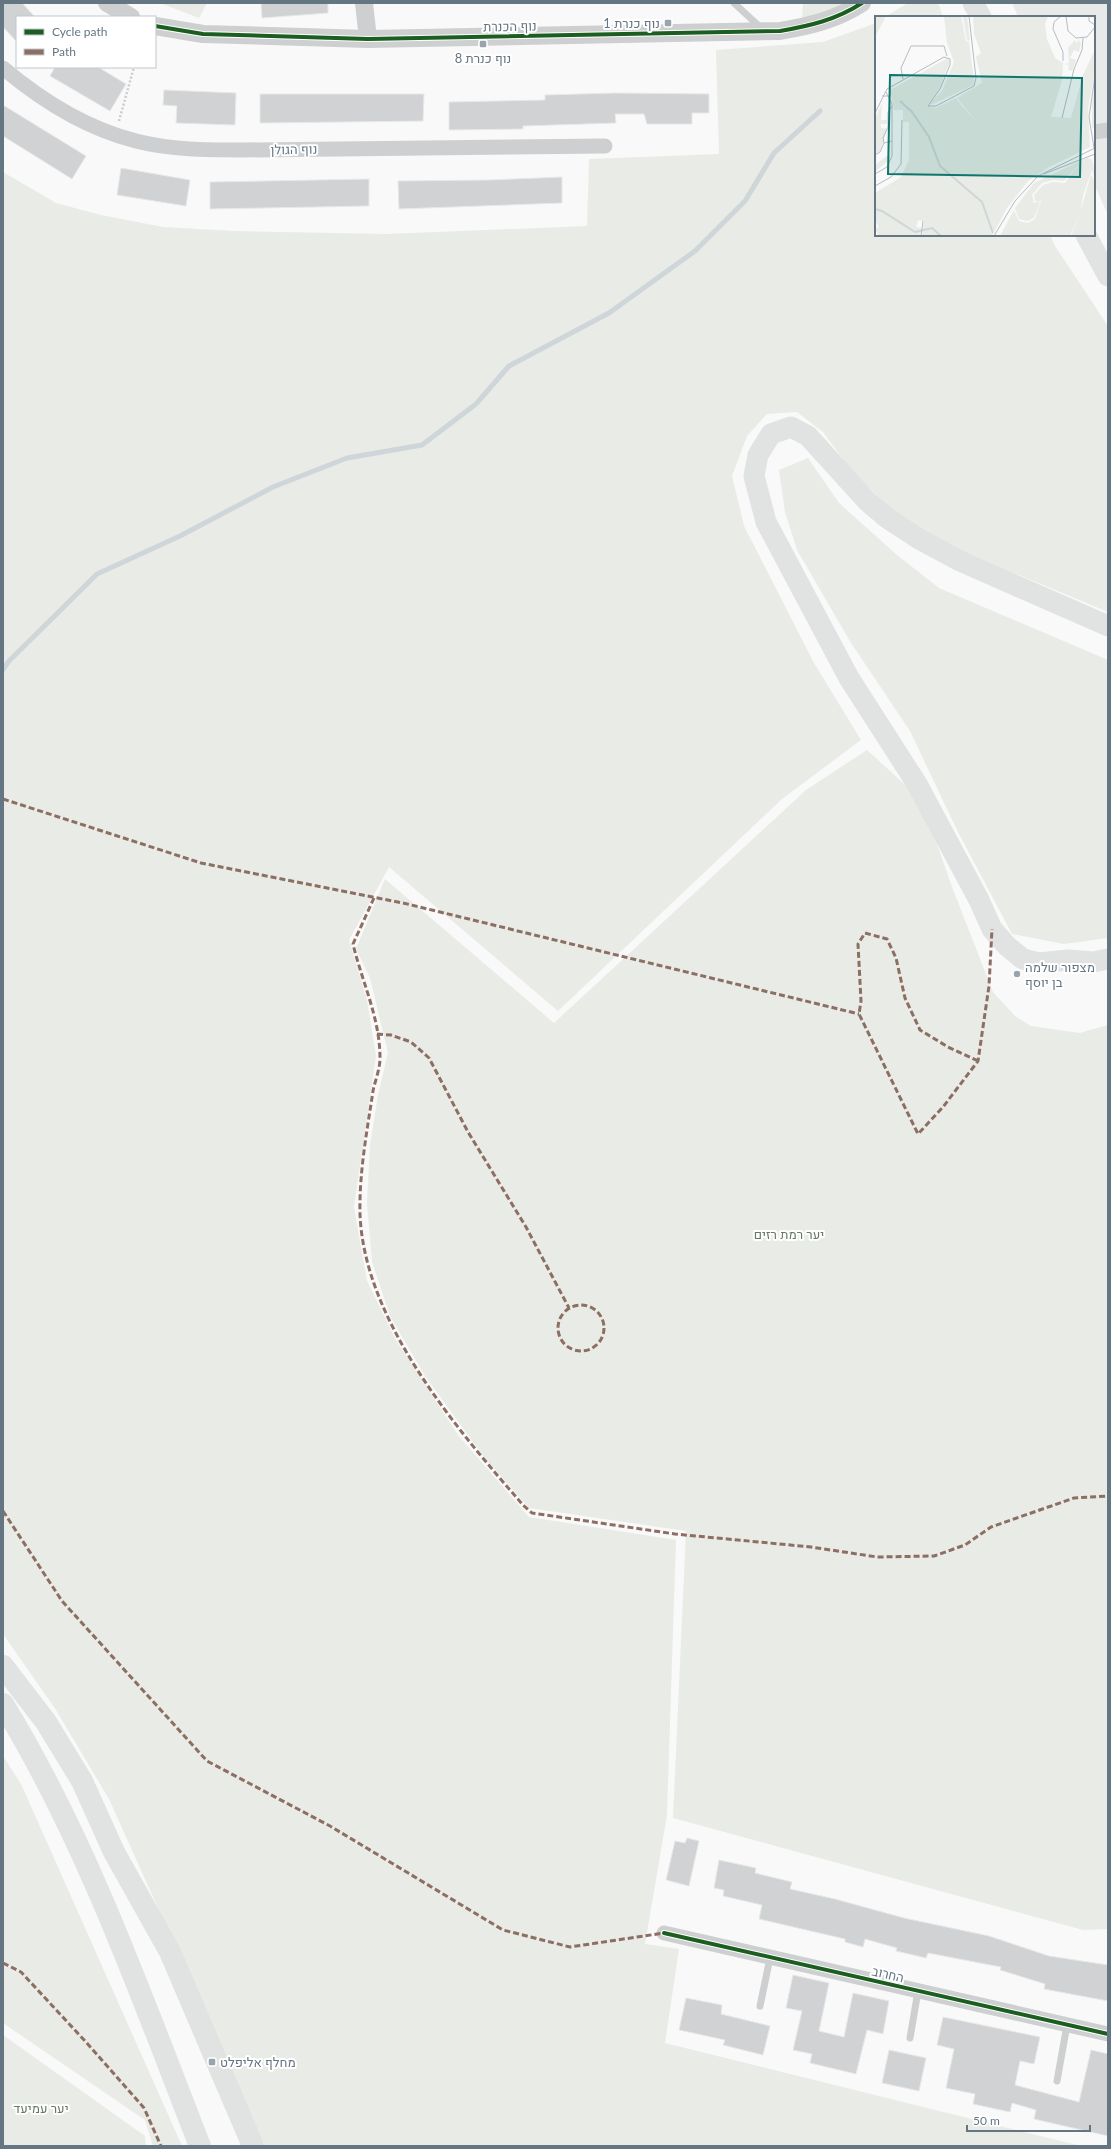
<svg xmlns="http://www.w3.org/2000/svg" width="1111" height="2149" font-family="Lato,Heebo,sans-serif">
	<rect width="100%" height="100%" fill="#f9f9f9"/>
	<polygon fill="#e8e9e9" points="1012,3 1108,3 1108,215 1094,184 1094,17 1018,17"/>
	<g fill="#e8ebe6">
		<polygon points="160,3 207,3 199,18"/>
		<polygon points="803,3 846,3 825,16 802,19"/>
		<polygon points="908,3 935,3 939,5 943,17 885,17"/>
		<polygon points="876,23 876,235 1050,235 1055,246 1108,326 1108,612 937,541 894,512 851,470 823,432 797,412 767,414 747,436 732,476 744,526 814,663 861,740 782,799 558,1011 389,867 349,940 367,1000 376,1056 354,1207 367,1281 396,1340 458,1435 529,1517 676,1540 667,1815 645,1944 679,1949 665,2043 1081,2146 265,2146 109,1799 56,1710 3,1634 3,172 56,203 101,215 163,227 234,231 387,234 587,226 589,159 719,154 716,50 823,42"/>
		<polygon points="808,458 839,503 897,555 939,588 1108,660 1108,938 1064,944 1012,934 957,830 910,731 851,643 797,550 785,512 779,470"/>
		<polygon points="867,750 913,792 931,827 952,887 993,992 1015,1016 1031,1026 1080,1033 1108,1025 1108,1929 1083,1930 673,1818 686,1531 529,1508 484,1457 425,1376 390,1316 372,1262 367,1203 370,1145 378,1095 388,1053 370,978 356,949 385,879 554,1023 806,790"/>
		<polygon points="3,1756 21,1784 182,2146 153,2146 145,2120 3,2023"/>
		<polygon points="3,2035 145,2136 146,2146 3,2146"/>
	</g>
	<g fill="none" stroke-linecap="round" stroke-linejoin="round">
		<polyline stroke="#ced6d9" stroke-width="5" points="3,670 8,662 97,574 180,536 273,487 347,458 422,445 476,404 509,366 609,313 695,251 745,201 774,153 820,111"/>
	</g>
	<g fill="#d0d2d3" stroke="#e8e8e8">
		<polygon points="3,3 22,3 35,17 17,17 17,42 3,27"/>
		<polygon points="261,3 328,3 328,13 262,18"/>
		<polygon points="55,67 98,67 126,84 110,111 50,76"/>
		<polygon points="164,90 236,93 235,125 176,123 177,106 163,105"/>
		<polygon points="615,93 709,94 709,113 692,113 692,124 647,124 644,114 615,114 616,123 523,126 523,129 449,130 449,102 545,100 545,95"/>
		<polygon points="260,94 424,94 423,121 260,123"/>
		<polygon points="3,105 86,156 72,179 3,136"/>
		<polygon points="121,168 190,180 186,206 117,195"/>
		<polygon points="562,177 562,203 399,209 398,181 489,180"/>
		<polygon points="369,179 369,206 210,209 210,182"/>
		<polygon points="687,1838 699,1841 689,1886 666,1880 675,1841 685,1843"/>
		<polygon points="719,1860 756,1868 755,1873 792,1882 790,1889 835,1899 904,1918 989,1936 1049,1956 1108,1965 1108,2001 1044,1989 1045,1984 1000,1970 1001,1967 928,1953 926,1958 896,1951 897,1948 865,1939 863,1947 845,1942 845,1939 759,1919 762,1905 723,1896 724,1890 714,1888"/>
		<polygon points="793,1975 829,1983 819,2031 844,2037 853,1993 889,2001 883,2034 867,2030 856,2074 810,2063 812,2054 793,2050 802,2011 786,2008"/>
		<polygon points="686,1998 722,2005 721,2014 770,2026 763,2055 723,2045 725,2040 679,2030"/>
		<polygon points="943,2017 1040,2037 1034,2064 1020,2061 1015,2085 1079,2102 1091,2050 1108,2054 1108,2136 1034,2119 1036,2110 1012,2103 1010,2112 973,2104 975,2094 946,2088 954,2049 937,2045"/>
		<polygon points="889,2050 926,2058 919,2091 882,2083"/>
	</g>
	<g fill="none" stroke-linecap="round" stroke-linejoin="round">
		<polyline stroke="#cbcccd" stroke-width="2.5" stroke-dasharray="2 2" stroke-linecap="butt" points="119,121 134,67"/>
		<g stroke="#cecfd0" stroke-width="7">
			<polyline points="734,3 762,29"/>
			<polyline points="760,2006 770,1958"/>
			<polyline points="910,2038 918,1991"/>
			<polyline points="1057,2081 1067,2025"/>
		</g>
		<g stroke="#cecfd0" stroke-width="15">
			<path d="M 3,68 C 41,100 88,129 136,141 C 171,150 207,150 243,150 L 605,146"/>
			<polyline points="1094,132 1108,130"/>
			<polyline points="664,1933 1108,2034"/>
		</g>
		<g stroke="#cecfd0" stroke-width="18">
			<polyline points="107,3 131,17"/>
			<polyline points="364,3 368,39"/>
			<path d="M 155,26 L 203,34 L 368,39 L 780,31 C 809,26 836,20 862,3"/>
		</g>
		<g stroke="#e1e2e2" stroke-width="21">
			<polyline points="973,3 981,17"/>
			<polyline points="1086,235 1108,276"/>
			<polyline points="1108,626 960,561 919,539 887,518 867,501 808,436 791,427 771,434 758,455 754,476 766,522 849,678 917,784 979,900 992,929 1007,946 1023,959 1039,963 1068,960 1093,962 1108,959"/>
		</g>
		<g stroke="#e1e2e2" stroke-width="22">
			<polyline points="3,1666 46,1722 82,1781 114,1852 170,1952 253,2146"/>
			<path d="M 3,1704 C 86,1839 142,1998 200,2146"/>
		</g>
		<g stroke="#8d6e63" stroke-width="3" stroke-dasharray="6 3" stroke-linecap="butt">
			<polyline points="3,799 201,863 403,903 859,1014"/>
			<path d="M 374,898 L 353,944 C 362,982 380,1018 380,1058 C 380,1069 375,1081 373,1091 C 367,1131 359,1173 360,1214 C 364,1321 456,1428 523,1505 L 532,1513 L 675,1534 L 811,1547 L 877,1557 L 934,1556 L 965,1545 L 991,1527 L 1074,1498 L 1108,1496"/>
			<polyline points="377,1034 391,1035 411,1042 429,1058 468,1132 526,1227 569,1308"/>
			<polyline points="978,1061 948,1047 920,1030 905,998 896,958 887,939 865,933 858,944 861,1001 859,1014 918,1134 943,1107 978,1061 989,986 992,929"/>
			<circle cx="581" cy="1328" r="23"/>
			<polyline points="3,1511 62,1601 207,1761 330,1826 503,1930 570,1947 664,1933"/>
			<polyline points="3,1963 21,1972 85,2041 144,2108 161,2146"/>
		</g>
		<defs>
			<g id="cycleway">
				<path d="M 155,26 L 203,34 L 368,39 L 780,31 C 809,26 836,20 862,3"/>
				<polyline points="664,1933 1108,2034"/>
			</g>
		</defs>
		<use href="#cycleway" stroke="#fff" stroke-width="6"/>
		<use href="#cycleway" stroke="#1b5e20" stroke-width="4"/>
	</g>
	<g fill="#99a4ac" stroke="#fff" stroke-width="1.5">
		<rect x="664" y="19" width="8" height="8" rx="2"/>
		<rect x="479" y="40" width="8" height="8" rx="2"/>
		<circle cx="1017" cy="974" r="4"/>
		<rect x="208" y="2058" width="8" height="8" rx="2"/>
	</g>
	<g text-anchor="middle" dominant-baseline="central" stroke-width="4" stroke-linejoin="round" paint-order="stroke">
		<g font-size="13" fill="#657683" stroke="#fff" text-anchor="start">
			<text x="660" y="23" text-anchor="end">נוף כנרת 1</text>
			<text x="483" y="58" text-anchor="middle">נוף כנרת 8</text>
			<text x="1025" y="967">מצפור שלמה<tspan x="1025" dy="15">בן יוסף</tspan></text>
			<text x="220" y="2062">מחלף אליפלט</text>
		</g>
		<g font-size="13" fill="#657683" stroke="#fff">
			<text transform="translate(510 26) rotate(-1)">נוף הכנרת</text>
			<text transform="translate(294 149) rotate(-1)">נוף הגולן</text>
			<text transform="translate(888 1974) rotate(13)">החרוב</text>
		</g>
		<g font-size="13" fill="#687a64" stroke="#fff">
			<text x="789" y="1234">יער רמת רזים</text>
			<text x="41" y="2108">יער עמיעד</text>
		</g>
	</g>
	<g transform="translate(875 16)">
		<rect width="220" height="220" fill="#f9f9f9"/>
		<path d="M 0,0 L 11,0 L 0,21 ZM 69,0 L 86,0 L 91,25 L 94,26 L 99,64 L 98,69 L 56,89 L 55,87 L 67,75 L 79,46 L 72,27 ZM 88,0 L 92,0 L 95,25 L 92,24 ZM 98,0 L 173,0 L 170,8 L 172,23 L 180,42 L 188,47 L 187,64 L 176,101 L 196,102 L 208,59 L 220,34 L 220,56 L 213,93 L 215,131 L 174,151 L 153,165 L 132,192 L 117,220 L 47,220 L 49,205 L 43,204 L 41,211 L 46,212 L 45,220 L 4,220 L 0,213 L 4,211 L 0,204 L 0,177 L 26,161 L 34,144 L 34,106 L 28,106 L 28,94 L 19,94 L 15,74 L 73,42 L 75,46 L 63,75 L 52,90 L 61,92 L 81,82 L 86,89 L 103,107 L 82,82 L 107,67 L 101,41 L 106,37 L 99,18 ZM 200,24 L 202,28 L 203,24 L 206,26 L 204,36 L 199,34 L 195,42 L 201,44 L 197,55 L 193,54 L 194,49 L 189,48 L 194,47 L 193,32 ZM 220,69 L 220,111 L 217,112 L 217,86 ZM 7,87 L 6,104 L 12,104 L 12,108 L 6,108 L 6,112 L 12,113 L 5,135 L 0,138 L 0,103 ZM 13,139 L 15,140 L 12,146 L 1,155 L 0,149 ZM 212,142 L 216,143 L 218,147 L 220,164 L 217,154 L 208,179 L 206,194 L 216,158 L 220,166 L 220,220 L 196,220 L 205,198 L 195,220 L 125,220 L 139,194 L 144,205 L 153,207 L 160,203 L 166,185 L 160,185 L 159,179 L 168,169 L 178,166 L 190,167 L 204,148 L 189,165 L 178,164 L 167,167 L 157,179 L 159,187 L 164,185 L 165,187 L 159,202 L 152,205 L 144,203 L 140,192 L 159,167 Z" fill="#e8ebe6"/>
		<path fill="none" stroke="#ced6d9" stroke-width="2" d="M 25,85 L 37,96 L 54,121 L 65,150 L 107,186 L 118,217M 0,193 L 7,195 L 40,216 L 57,212 L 66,220"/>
		<path fill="none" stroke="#b5bdc3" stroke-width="1" d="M 186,0 L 179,6 L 178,13 L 188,36 L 188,45M 191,0 L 193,15 L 201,22 L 212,21 L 220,11M 214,0 L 214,5 L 220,9M 28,63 L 26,52 L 36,30 L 69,30 L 72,40M 7,80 L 15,80 L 15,71M 0,97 L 12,73 L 69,41 L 75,43 L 75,49 L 65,73 L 53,90 L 61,90 L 99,70 L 101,62 L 94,0M 187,102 L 199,53 L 207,34 L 208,22M 9,127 L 8,122 L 13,111 L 13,96 L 17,90M 219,132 L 214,101 L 220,60M 0,139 L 5,136 L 9,127 L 17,125M 0,158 L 12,151 L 17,140 L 17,88 L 11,76M 169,158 L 220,138M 0,170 L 16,161 L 26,148 L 27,104M 46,220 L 48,205M 119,220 L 140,185 L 163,160 L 220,132"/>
		<path fill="#0f766e" fill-opacity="0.15" stroke="#0f766e" stroke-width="2" d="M 15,59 L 207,62 L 205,161 L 13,158 Z"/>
		<rect width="220" height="220" fill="none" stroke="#657683" stroke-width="2"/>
	</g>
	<rect width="1111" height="2149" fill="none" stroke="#657683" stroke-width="8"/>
	<rect x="16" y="16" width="140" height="52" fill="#ffffff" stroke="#c1c8cd"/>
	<rect x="24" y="29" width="20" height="6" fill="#1b5e20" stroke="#c1c8cd"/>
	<text x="52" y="36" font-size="12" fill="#657683">Cycle path</text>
	<rect x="24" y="49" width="20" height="6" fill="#8d6e63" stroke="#c1c8cd"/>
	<text x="52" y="56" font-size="12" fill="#657683">Path</text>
	<path d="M967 2125v6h123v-6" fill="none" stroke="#657683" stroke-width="2"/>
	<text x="973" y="2125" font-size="12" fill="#657683" stroke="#ffffff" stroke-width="3" paint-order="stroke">50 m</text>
</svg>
